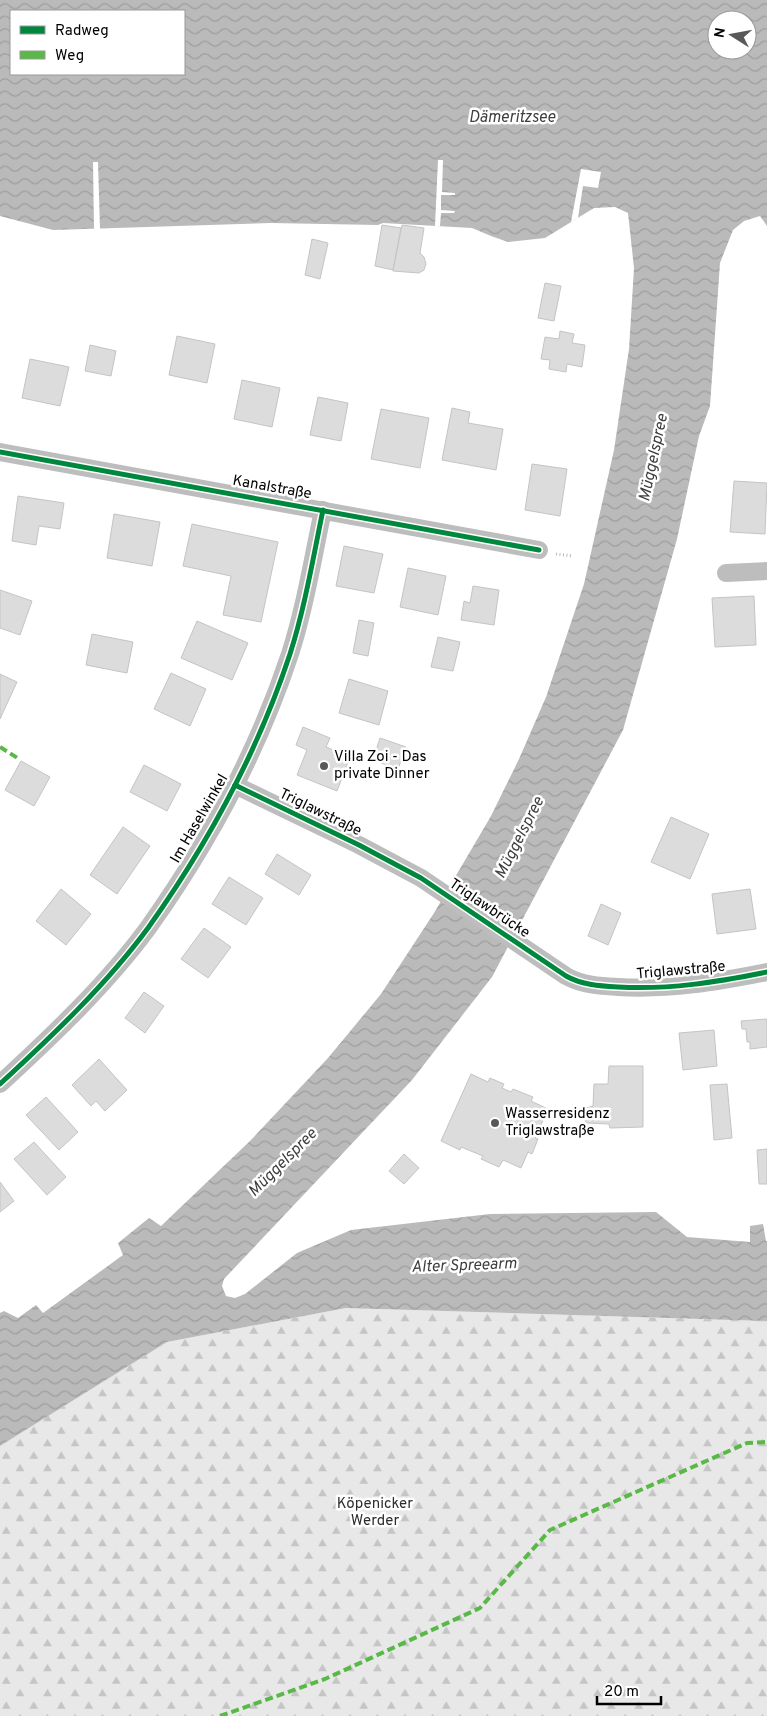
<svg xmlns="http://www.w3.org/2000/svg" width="767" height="1716" font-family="Overpass,sans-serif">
	<defs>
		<pattern id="forest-firs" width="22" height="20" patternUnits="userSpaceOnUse" patternTransform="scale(1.25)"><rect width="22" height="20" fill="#e8e8e8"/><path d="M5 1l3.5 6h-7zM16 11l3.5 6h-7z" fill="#c5c5c5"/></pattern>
		<pattern id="water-waves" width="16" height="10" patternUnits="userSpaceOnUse" patternTransform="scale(1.25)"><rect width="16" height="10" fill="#bababa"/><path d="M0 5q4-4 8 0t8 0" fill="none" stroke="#9e9e9e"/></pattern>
	</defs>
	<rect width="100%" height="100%" fill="#fff"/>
	<polygon fill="url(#forest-firs)" points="346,1308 767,1321 767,1716 0,1716 0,1446 167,1342"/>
	<path fill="url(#water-waves)" fill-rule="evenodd" d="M 0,0 L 767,0 L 767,226 L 760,216 L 744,221 L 733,230 L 720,263 L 710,406 L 699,436 L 677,539 L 623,730 L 492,977 L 412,1080 L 224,1279 L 222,1286 L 226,1296 L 235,1298 L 245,1294 L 297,1253 L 351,1230 L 490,1214 L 656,1212 L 687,1237 L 750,1242 L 750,1226 L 763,1224 L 766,1241 L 767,1241 L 767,1321 L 346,1308 L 167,1342 L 0,1446 L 0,1313 L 4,1311 L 18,1318 L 36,1305 L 43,1313 L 123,1255 L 118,1243 L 149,1218 L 161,1226 L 251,1140 L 328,1058 L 381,994 L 434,913 L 491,816 L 519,759 L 546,697 L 584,584 L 614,450 L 629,349 L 634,268 L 628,213 L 615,207 L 594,208 L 545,238 L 508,242 L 491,236 L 472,228 L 383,223 L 378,225 L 271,223 L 53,230 L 0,216 ZM 11,11 L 184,11 L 184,74 L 11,74 ZM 717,20 L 747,20 L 747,50 L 717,50 Z"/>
	<g fill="#fff">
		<polygon points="438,160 443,160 442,192 455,193 455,195 441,195 441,210 455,211 454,213 441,213 440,226 435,226"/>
		<polygon points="93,162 98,162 100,229 94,229"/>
		<polygon points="581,169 601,172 598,188 583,186 578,218 571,222"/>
	</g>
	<g fill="#dcdcdc" stroke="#c4c4c4">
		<polygon points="382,225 401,228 393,270 375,266"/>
		<polygon points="402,225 424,228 420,253 424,257 426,264 424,270 419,273 393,271"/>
		<polygon points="312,239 328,243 320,279 305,275"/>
		<polygon points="545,283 561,286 554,321 538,318"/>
		<polygon points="560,331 574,334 572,343 585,345 582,367 567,364 566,372 549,369 550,360 541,359 545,337 559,339"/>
		<polygon points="177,336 215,344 207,383 169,375"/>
		<polygon points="90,345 116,351 111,376 85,371"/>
		<polygon points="30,359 69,367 60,406 22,398"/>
		<polygon points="242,380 280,388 272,427 234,419"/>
		<polygon points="318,397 348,403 341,441 310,435"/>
		<polygon points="452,408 470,412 468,423 503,429 496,470 442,460"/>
		<polygon points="381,409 429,418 420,468 371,459"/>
		<polygon points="532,464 567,469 560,516 525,510"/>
		<polygon points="734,481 767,483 765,534 730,532"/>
		<polygon points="18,496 64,503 60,529 39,526 36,545 12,541"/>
		<polygon points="114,514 160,522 152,566 107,558"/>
		<polygon points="192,524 278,542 261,622 223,615 231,576 183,566"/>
		<polygon points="344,546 383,554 374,593 336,586"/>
		<polygon points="408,568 446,576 438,615 400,607"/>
		<polygon points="473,586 499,590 494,625 461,620 464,601 470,603"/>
		<polygon points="0,590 32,601 20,635 0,628"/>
		<polygon points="754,596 756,645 715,647 712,598"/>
		<polygon points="359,620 374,623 368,656 353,653"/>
		<polygon points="197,621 248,643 232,680 181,658"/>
		<polygon points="92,634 133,642 127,673 86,665"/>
		<polygon points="438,637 460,642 453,671 431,667"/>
		<polygon points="171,673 206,689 190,726 154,709"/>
		<polygon points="0,674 17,682 0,719"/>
		<polygon points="349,679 388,691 379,725 339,713"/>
		<polygon points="303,727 330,738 326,747 350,757 337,791 297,775 307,750 296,745"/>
		<polygon points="380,738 406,747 398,769 373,760"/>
		<polygon points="21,761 50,777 34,806 5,790"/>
		<polygon points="144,765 181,784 167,811 130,792"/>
		<polygon points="671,817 709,834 690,879 651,862"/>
		<polygon points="123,827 150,846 117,894 90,875"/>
		<polygon points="277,854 311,875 299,895 265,874"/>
		<polygon points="229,877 263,898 246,925 212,904"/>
		<polygon points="61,889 91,914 66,945 36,921"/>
		<polygon points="750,889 756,929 717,934 712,894"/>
		<polygon points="601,904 621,913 608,945 588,936"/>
		<polygon points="204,928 231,947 208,978 181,959"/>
		<polygon points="144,992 164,1006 145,1033 125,1018"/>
		<polygon points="767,1019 767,1047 750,1049 750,1042 747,1042 746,1029 742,1029 741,1021"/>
		<polygon points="714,1030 717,1066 683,1070 679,1033"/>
		<polygon points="99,1059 127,1090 105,1111 96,1101 91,1106 72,1085"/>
		<polygon points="609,1066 643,1066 643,1127 610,1128 609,1124 587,1123 584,1119 583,1114 586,1108 593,1106 594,1084 608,1084"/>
		<polygon points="471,1074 488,1082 490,1078 504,1084 502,1088 511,1092 513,1089 533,1097 531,1101 548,1109 535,1138 538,1139 532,1154 528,1152 521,1168 503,1160 499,1167 481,1159 483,1156 461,1147 460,1150 441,1141"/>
		<polygon points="727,1084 732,1138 714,1140 710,1085"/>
		<polygon points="46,1097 78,1132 59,1150 26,1115"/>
		<polygon points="34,1142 66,1177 47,1195 14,1159"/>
		<polygon points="767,1149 767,1184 759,1184 757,1150"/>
		<polygon points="404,1154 419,1168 404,1184 389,1171"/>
		<polygon points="0,1182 14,1201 0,1212"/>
	</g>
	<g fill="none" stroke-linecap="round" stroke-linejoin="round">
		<polyline stroke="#b8b8b8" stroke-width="3" stroke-dasharray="1 2.5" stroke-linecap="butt" points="556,554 573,556"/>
		<g stroke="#bdbdbd" stroke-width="18">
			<polyline points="0,452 539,550"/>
			<polyline points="726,573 767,571"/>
			<path d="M 235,785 L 359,845 L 421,878 L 566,976 C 582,985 600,986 618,987 C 669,990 717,982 767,972"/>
			<path d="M 0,1084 C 52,1036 106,985 148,928 C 207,845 258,751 290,654 C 305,607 313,558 323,510"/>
		</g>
		<g stroke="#58b947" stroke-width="4" stroke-dasharray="8 4" stroke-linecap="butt">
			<polyline points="0,747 19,759"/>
			<polyline points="220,1716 325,1679 480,1608 550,1530 747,1443 767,1442"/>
		</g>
		<defs>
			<g id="cycleway">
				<polyline points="0,452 539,550"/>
				<path d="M 235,785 L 359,845 L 421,878 L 566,976 C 582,985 600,986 618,987 C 669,990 717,982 767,972"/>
				<path d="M 0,1084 C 52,1036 106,985 148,928 C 207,845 258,751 290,654 C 305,607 313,558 323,510"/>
			</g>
		</defs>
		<use href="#cycleway" stroke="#fff" stroke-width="8"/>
		<use href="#cycleway" stroke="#00873e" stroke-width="5"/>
	</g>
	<g fill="#595959" stroke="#fff" stroke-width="2">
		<circle cx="324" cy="766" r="5"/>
		<circle cx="495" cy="1123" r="5"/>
	</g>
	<g text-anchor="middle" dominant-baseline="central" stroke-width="5" stroke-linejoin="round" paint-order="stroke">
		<g font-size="15" fill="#000" stroke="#fff">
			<text transform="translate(272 488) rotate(10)">Kanalstraße</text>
			<text transform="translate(320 813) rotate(26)">Triglawstraße</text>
			<text transform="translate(200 819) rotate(-60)">Im Haselwinkel</text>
			<text transform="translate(489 909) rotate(34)">Triglawbrücke</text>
			<text transform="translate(681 971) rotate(-5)">Triglawstraße</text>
		</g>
		<g font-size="15" fill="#000" stroke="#fff" text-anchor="start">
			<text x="334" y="757">Villa Zoi - Das<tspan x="334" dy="17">private Dinner</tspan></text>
			<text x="505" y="1114">Wasserresidenz<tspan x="505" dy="17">Triglawstraße</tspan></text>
		</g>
		<g font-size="15" fill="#2d2d2d" stroke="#fff">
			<text x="375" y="1504">Köpenicker<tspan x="375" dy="17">Werder</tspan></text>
		</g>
		<g font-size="16" font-style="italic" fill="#3e3e3e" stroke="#fff">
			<text x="512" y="118">Dämeritzsee</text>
			<text transform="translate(654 458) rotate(-78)">Müggelspree</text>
			<text transform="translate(520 838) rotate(-63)">Müggelspree</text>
			<text transform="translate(283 1163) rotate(-45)">Müggelspree</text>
			<text transform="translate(464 1266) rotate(-2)">Alter Spreearm</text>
		</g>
	</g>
	<rect x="10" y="10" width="175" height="65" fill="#ffffff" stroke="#999999"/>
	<rect x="20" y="26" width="25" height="8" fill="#00873e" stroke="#999999"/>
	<text x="55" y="35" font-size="15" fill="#000000">Radweg</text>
	<rect x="20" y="51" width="25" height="8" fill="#58b947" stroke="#999999"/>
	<text x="55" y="60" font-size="15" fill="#000000">Weg</text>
	<g transform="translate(732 35) rotate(281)"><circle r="24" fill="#ffffff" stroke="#999999"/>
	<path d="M0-4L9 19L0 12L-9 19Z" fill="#595959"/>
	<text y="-8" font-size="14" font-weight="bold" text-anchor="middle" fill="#000000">N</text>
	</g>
	<path d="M597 1696v8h64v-8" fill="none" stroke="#000000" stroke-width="2.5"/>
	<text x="604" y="1696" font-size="15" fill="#000000" stroke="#ffffff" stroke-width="4" paint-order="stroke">20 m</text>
</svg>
